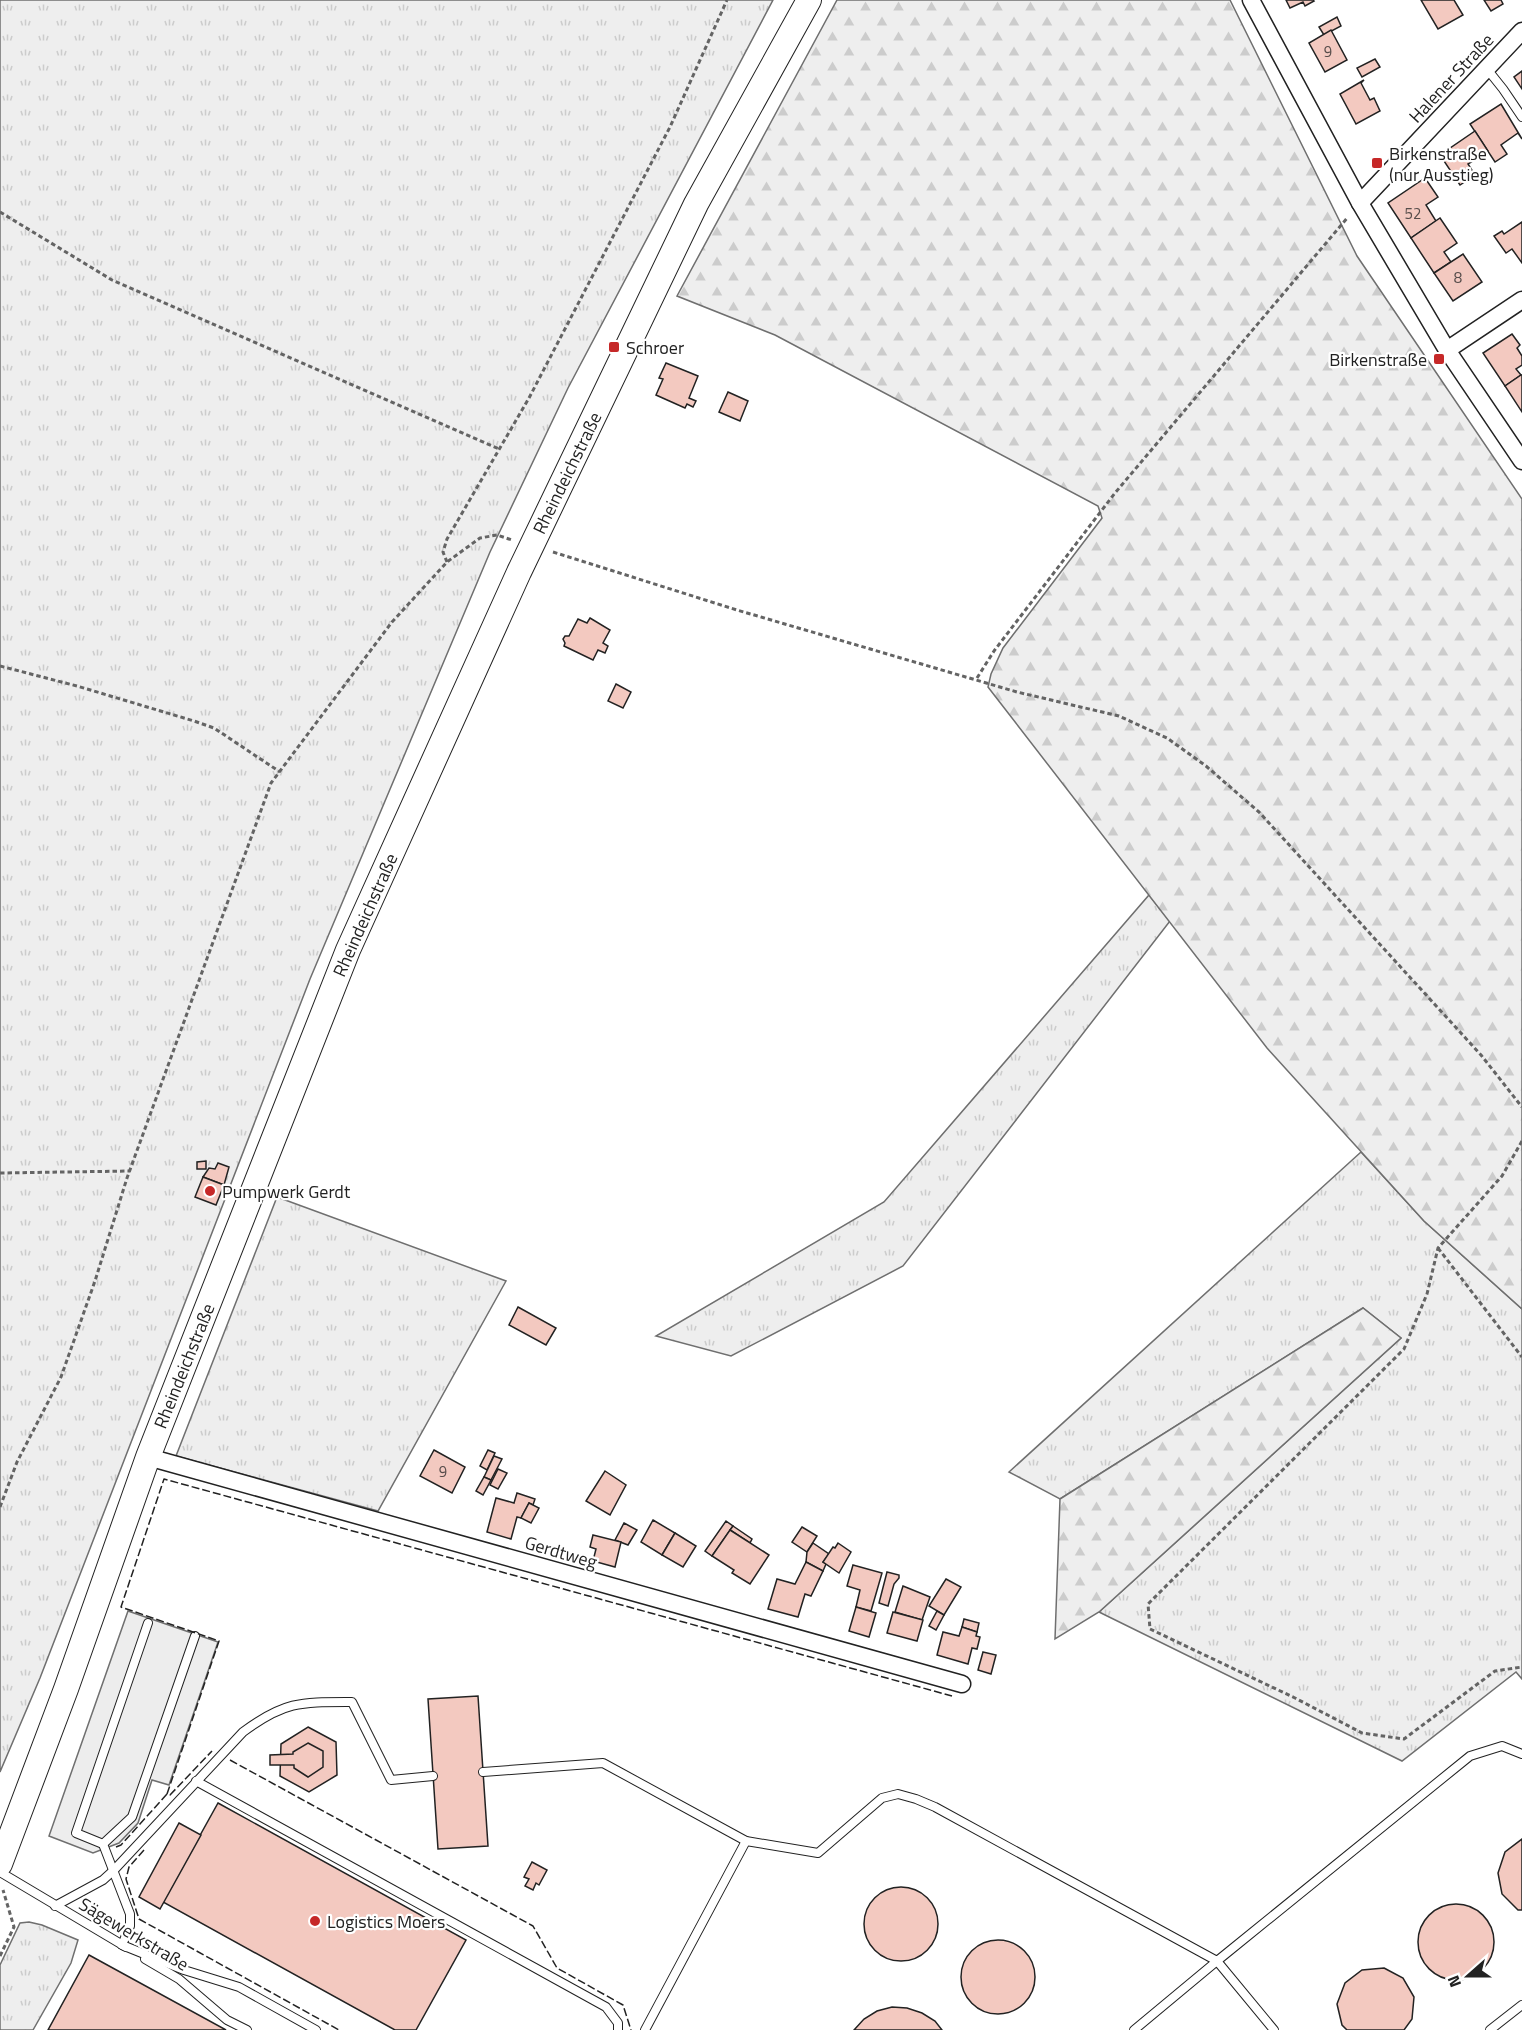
<svg xmlns="http://www.w3.org/2000/svg" width="1522" height="2030" font-family="'Titillium Web',sans-serif">
	<defs>
		<pattern id="grass-tufts" width="24" height="20" patternUnits="userSpaceOnUse" patternTransform="scale(1.5)"><rect width="24" height="20" fill="#eee"/><path d="M3 7l-1-3M5 7V3M7 7l1-3M15 17l-1-3M17 17v-4M19 17l1-3" fill="none" stroke="#ccc"/></pattern>
		<pattern id="forest-firs" width="22" height="20" patternUnits="userSpaceOnUse" patternTransform="scale(1.5)"><rect width="22" height="20" fill="#eee"/><path d="M5 1l3.5 6h-7zM16 11l3.5 6h-7z" fill="#ccc"/></pattern>
	</defs>
	<rect width="100%" height="100%" fill="#fff"/>
	<g fill="url(#grass-tufts)" stroke="#6f6f6f" stroke-width="1.5">
		<polygon points="0,0 773,0 568,388 490,552 310,979 40,1678 0,1772"/>
		<polygon points="1149,895 1170,921 903,1266 731,1356 656,1336 884,1202"/>
		<polygon points="1361,1152 1424,1221 1522,1309 1522,1679 1516,1672 1402,1761 1099,1612 1401,1338 1363,1308 1060,1499 1009,1472"/>
		<polygon points="277,1197 506,1281 378,1511 176,1456"/>
		<polygon points="29,1922 42,1925 78,1940 71,1963 33,2030 0,2030 0,1965 20,1923"/>
	</g>
	<g fill="url(#forest-firs)" stroke="#6f6f6f" stroke-width="1.5">
		<polygon points="837,0 1230,0 1357,256 1522,499 1522,1309 1424,1221 1267,1048 988,687 991,674 1003,648 1102,518 1098,506 775,335 677,296"/>
		<polygon points="1363,1308 1401,1338 1099,1612 1055,1639 1060,1499"/>
	</g>
	<polygon fill="#ededed" stroke="#6f6f6f" stroke-width="1.5" points="128,1611 218,1642 169,1785 152,1780 138,1823 119,1843 93,1853 49,1836"/>
	<g fill="#f3c9c0" stroke="#222" stroke-width="1.5">
		<polygon points="1286,0 1313,0 1314,1 1305,6 1303,2 1290,8"/>
		<polygon points="1421,0 1454,0 1463,15 1438,29"/>
		<polygon points="1484,0 1501,0 1503,4 1491,11"/>
		<polygon points="1337,17 1341,26 1324,35 1319,27"/>
		<polygon points="1331,30 1347,60 1325,72 1309,43"/>
		<polygon points="1375,59 1380,67 1362,77 1357,68"/>
		<polygon points="1522,71 1522,89 1514,77"/>
		<polygon points="1364,80 1361,83 1370,100 1374,98 1380,111 1356,124 1340,94"/>
		<polygon points="1501,104 1522,139 1518,133 1501,145 1507,154 1495,162 1470,124"/>
		<polygon points="1475,131 1488,151 1468,164 1475,175 1460,185 1440,155"/>
		<polygon points="1425,178 1438,197 1426,205 1436,221 1411,238 1388,203"/>
		<polygon points="1440,218 1457,243 1444,252 1451,262 1434,273 1411,238"/>
		<polygon points="1522,222 1522,263 1512,249 1506,253 1494,236 1502,231 1504,234"/>
		<polygon points="1463,254 1482,282 1453,301 1434,273"/>
		<polygon points="1512,334 1520,345 1517,348 1522,356 1522,365 1516,369 1521,375 1505,386 1483,353"/>
		<polygon points="666,363 698,376 689,398 696,401 693,407 687,404 685,408 656,395 663,379 659,378"/>
		<polygon points="1521,375 1522,375 1522,412 1505,386"/>
		<polygon points="728,392 748,401 740,421 719,412"/>
		<polygon points="590,618 610,630 603,643 608,646 605,653 598,650 593,660 564,646 565,643 563,639 565,636 569,636 578,619 587,623"/>
		<polygon points="616,684 631,692 623,708 608,701"/>
		<polygon points="206,1161 206,1169 197,1169 197,1162"/>
		<polygon points="218,1163 229,1167 224,1185 203,1177 209,1168 215,1169"/>
		<polygon points="203,1177 224,1185 216,1205 195,1197"/>
		<polygon points="518,1307 556,1328 546,1345 509,1325"/>
		<polygon points="434,1450 465,1467 452,1493 420,1476"/>
		<polygon points="488,1450 495,1453 487,1470 480,1466"/>
		<polygon points="494,1456 502,1459 491,1480 484,1477"/>
		<polygon points="498,1469 507,1473 498,1489 490,1485"/>
		<polygon points="605,1471 626,1485 610,1515 586,1501"/>
		<polygon points="484,1477 491,1480 483,1495 476,1491"/>
		<polygon points="517,1493 535,1499 533,1505 529,1503 521,1518 517,1517 511,1539 487,1532 496,1498 514,1503"/>
		<polygon points="529,1503 539,1508 531,1523 521,1518"/>
		<polygon points="653,1520 675,1533 662,1555 641,1542"/>
		<polygon points="726,1521 733,1526 712,1556 705,1551"/>
		<polygon points="624,1523 637,1530 628,1545 615,1540"/>
		<polygon points="733,1526 752,1539 750,1543 730,1530"/>
		<polygon points="802,1527 817,1536 807,1552 792,1542"/>
		<polygon points="730,1530 769,1555 750,1584 732,1573 734,1570 712,1556"/>
		<polygon points="675,1533 696,1546 683,1567 662,1555"/>
		<polygon points="593,1535 621,1542 615,1567 593,1561 596,1549 590,1547"/>
		<polygon points="813,1543 829,1554 823,1562 826,1564 823,1571 806,1562 807,1552"/>
		<polygon points="838,1543 851,1552 839,1573 823,1562 833,1547 835,1548"/>
		<polygon points="806,1562 823,1571 811,1596 805,1594 798,1617 768,1609 777,1579 795,1584"/>
		<polygon points="853,1565 882,1573 871,1611 856,1607 860,1590 847,1586"/>
		<polygon points="887,1572 899,1575 899,1578 894,1584 888,1606 879,1603"/>
		<polygon points="946,1579 961,1587 944,1615 929,1606"/>
		<polygon points="903,1586 930,1597 922,1620 895,1612"/>
		<polygon points="856,1607 876,1613 869,1637 849,1631"/>
		<polygon points="937,1611 944,1615 936,1630 929,1626"/>
		<polygon points="893,1612 923,1620 917,1641 887,1633"/>
		<polygon points="964,1619 979,1623 977,1632 962,1627"/>
		<polygon points="962,1627 977,1632 976,1636 980,1637 977,1649 972,1648 968,1664 937,1655 943,1632 959,1636"/>
		<polygon points="983,1652 996,1655 991,1674 978,1670"/>
		<polygon points="478,1696 488,1846 438,1849 428,1699"/>
		<polygon points="308,1727 336,1742 337,1775 309,1792 280,1776 281,1744"/>
		<polygon points="308,1743 323,1751 323,1767 308,1777 294,1768 294,1765 270,1765 270,1755 293,1754 293,1752"/>
		<polygon points="218,1803 466,1940 416,2030 395,2030 163,1902"/>
		<polygon points="179,1823 201,1835 160,1909 139,1897"/>
		<polygon points="1522,1839 1522,1910 1518,1910 1502,1894 1498,1873 1505,1852"/>
		<polygon points="532,1862 547,1870 539,1885 536,1883 533,1890 525,1886 529,1879 524,1877"/>
		<circle cx="901" cy="1924" r="37"/>
		<circle cx="1456" cy="1942" r="38"/>
		<circle cx="998" cy="1977" r="37"/>
		<polygon points="89,1955 226,2030 48,2030"/>
		<polygon points="1384,1968 1403,1978 1414,1997 1412,2019 1404,2030 1347,2030 1342,2025 1337,2004 1345,1983 1362,1970"/>
		<polygon points="892,2007 907,2008 922,2013 935,2021 942,2030 854,2030 864,2019 877,2011"/>
	</g>
	<g fill="none" stroke-linecap="round" stroke-linejoin="round">
		<defs>
			<g id="service">
				<polyline points="1487,69 1503,89 1522,117"/>
				<polyline points="195,1636 132,1817 103,1844 130,1914 130,1926 122,1945 184,1970 239,1987 316,2030"/>
				<polyline points="483,1772 603,1763 746,1841 818,1853 882,1798 898,1794 916,1799 935,1807 1217,1961 1470,1756 1502,1746 1522,1754"/>
				<polyline points="196,1781 606,2007 618,2023 618,2030"/>
				<polyline points="103,1844 76,1833 148,1623"/>
				<polyline points="0,1872 126,1947"/>
				<path d="M 55,1906 L 103,1880 L 114,1870 L 243,1732 C 285,1701 301,1702 352,1702 L 391,1780 L 433,1776"/>
				<polyline points="145,1959 179,1979 227,2020 247,2030"/>
				<polyline points="645,2030 746,1841"/>
				<polyline points="1134,2030 1217,1961 1274,2030"/>
				<polyline points="1490,2030 1522,2005"/>
			</g>
			<g id="minor">
				<polyline points="1251,0 1360,203 1447,350 1522,461"/>
				<polyline points="1360,203 1522,31"/>
				<polyline points="1447,350 1522,300"/>
				<polyline points="148,1457 962,1684"/>
			</g>
			<polyline id="secondary" points="0,1864 66,1689 148,1457 348,950 519,572 696,204 809,0"/>
		</defs>
		<use href="#service" stroke="#222" stroke-width="10"/>
		<use href="#minor" stroke="#222" stroke-width="19"/>
		<use href="#secondary" stroke="#222" stroke-width="26"/>
		<g stroke="#646464" stroke-width="3" stroke-dasharray="4.5 3" stroke-linecap="butt">
			<polyline points="0,212 112,280 499,449"/>
			<polyline points="553,552 737,610 1017,692 1119,716 1167,738 1206,766 1259,812 1481,1055 1522,1107"/>
			<polyline points="447,562 443,552 447,539 529,398 670,127 727,0"/>
			<polyline points="0,666 77,686 194,721 214,728 280,772"/>
			<polyline points="977,678 994,651 1115,493 1348,217"/>
			<polyline points="1522,1141 1502,1176 1438,1248 1427,1294 1404,1349 1148,1604 1150,1629 1295,1698 1362,1733 1404,1739 1495,1671 1522,1667"/>
			<polyline points="0,1173 130,1171"/>
			<polyline points="1438,1248 1522,1357"/>
			<polyline points="0,1507 17,1462 61,1377 95,1281 127,1178 271,783 392,622 447,562 480,538 497,535 512,540"/>
			<polyline points="0,1956 14,1927 3,1890"/>
		</g>
		<use href="#service" stroke="#fff" stroke-width="8"/>
		<use href="#minor" stroke="#fff" stroke-width="16"/>
		<use href="#secondary" stroke="#fff" stroke-width="24"/>
		<g stroke="#222" stroke-width="1.5" stroke-dasharray="8 3" stroke-linecap="butt">
			<polyline points="230,1760 533,1926 557,1968 623,2005 631,2030"/>
			<polyline points="167,1794 219,1641 121,1607 164,1479 952,1696"/>
			<polyline points="116,1847 121,1845 167,1794 170,1795 212,1751"/>
			<polyline points="144,1850 129,1867 126,1879 139,1919 339,2030"/>
		</g>
	</g>
	<g fill="#c62828" stroke="#fff" stroke-width="2">
		<rect x="1371" y="157" width="12" height="12" rx="3"/>
		<rect x="608" y="341" width="12" height="12" rx="3"/>
		<rect x="1433" y="353" width="12" height="12" rx="3"/>
		<circle cx="210" cy="1191" r="6"/>
		<circle cx="315" cy="1921" r="6"/>
	</g>
	<g text-anchor="middle" dominant-baseline="central" stroke-width="4.5" stroke-linejoin="round" paint-order="stroke">
		<g font-size="15" fill="#564c4a">
			<text x="1328" y="51">9</text>
			<text x="1413" y="213">52</text>
			<text x="1458" y="277">8</text>
			<text x="443" y="1471">9</text>
		</g>
		<g font-size="18" fill="#222" stroke="#fff">
			<text transform="translate(1451 78) rotate(-47)">Halener Straße</text>
			<text transform="translate(567 473) rotate(-64)">Rheindeichstraße</text>
			<text transform="translate(365 915) rotate(-66)">Rheindeichstraße</text>
			<text transform="translate(184 1366) rotate(-68)">Rheindeichstraße</text>
			<text transform="translate(561 1552) rotate(16)">Gerdtweg</text>
			<text transform="translate(134 1934) rotate(31)">Sägewerkstraße</text>
		</g>
		<g font-size="18" fill="#222" stroke="#fff" text-anchor="start">
			<text x="1389" y="153">Birkenstraße<tspan x="1389" dy="21">(nur Ausstieg)</tspan></text>
			<text x="626" y="347">Schroer</text>
			<text x="1427" y="359" text-anchor="end">Birkenstraße</text>
			<text x="222" y="1191">Pumpwerk Gerdt</text>
			<text x="327" y="1921">Logistics Moers</text>
		</g>
	</g>
	<g transform="translate(1468 1976) rotate(249)" stroke="#ffffff" stroke-width="4.5" paint-order="stroke">
	<path d="M0-4.5L10 22L0 15L-10 22Z" fill="#222222"/>
	<text y="-9" font-size="16" font-weight="bold" text-anchor="middle" fill="#222222">N</text>
	</g>
</svg>
